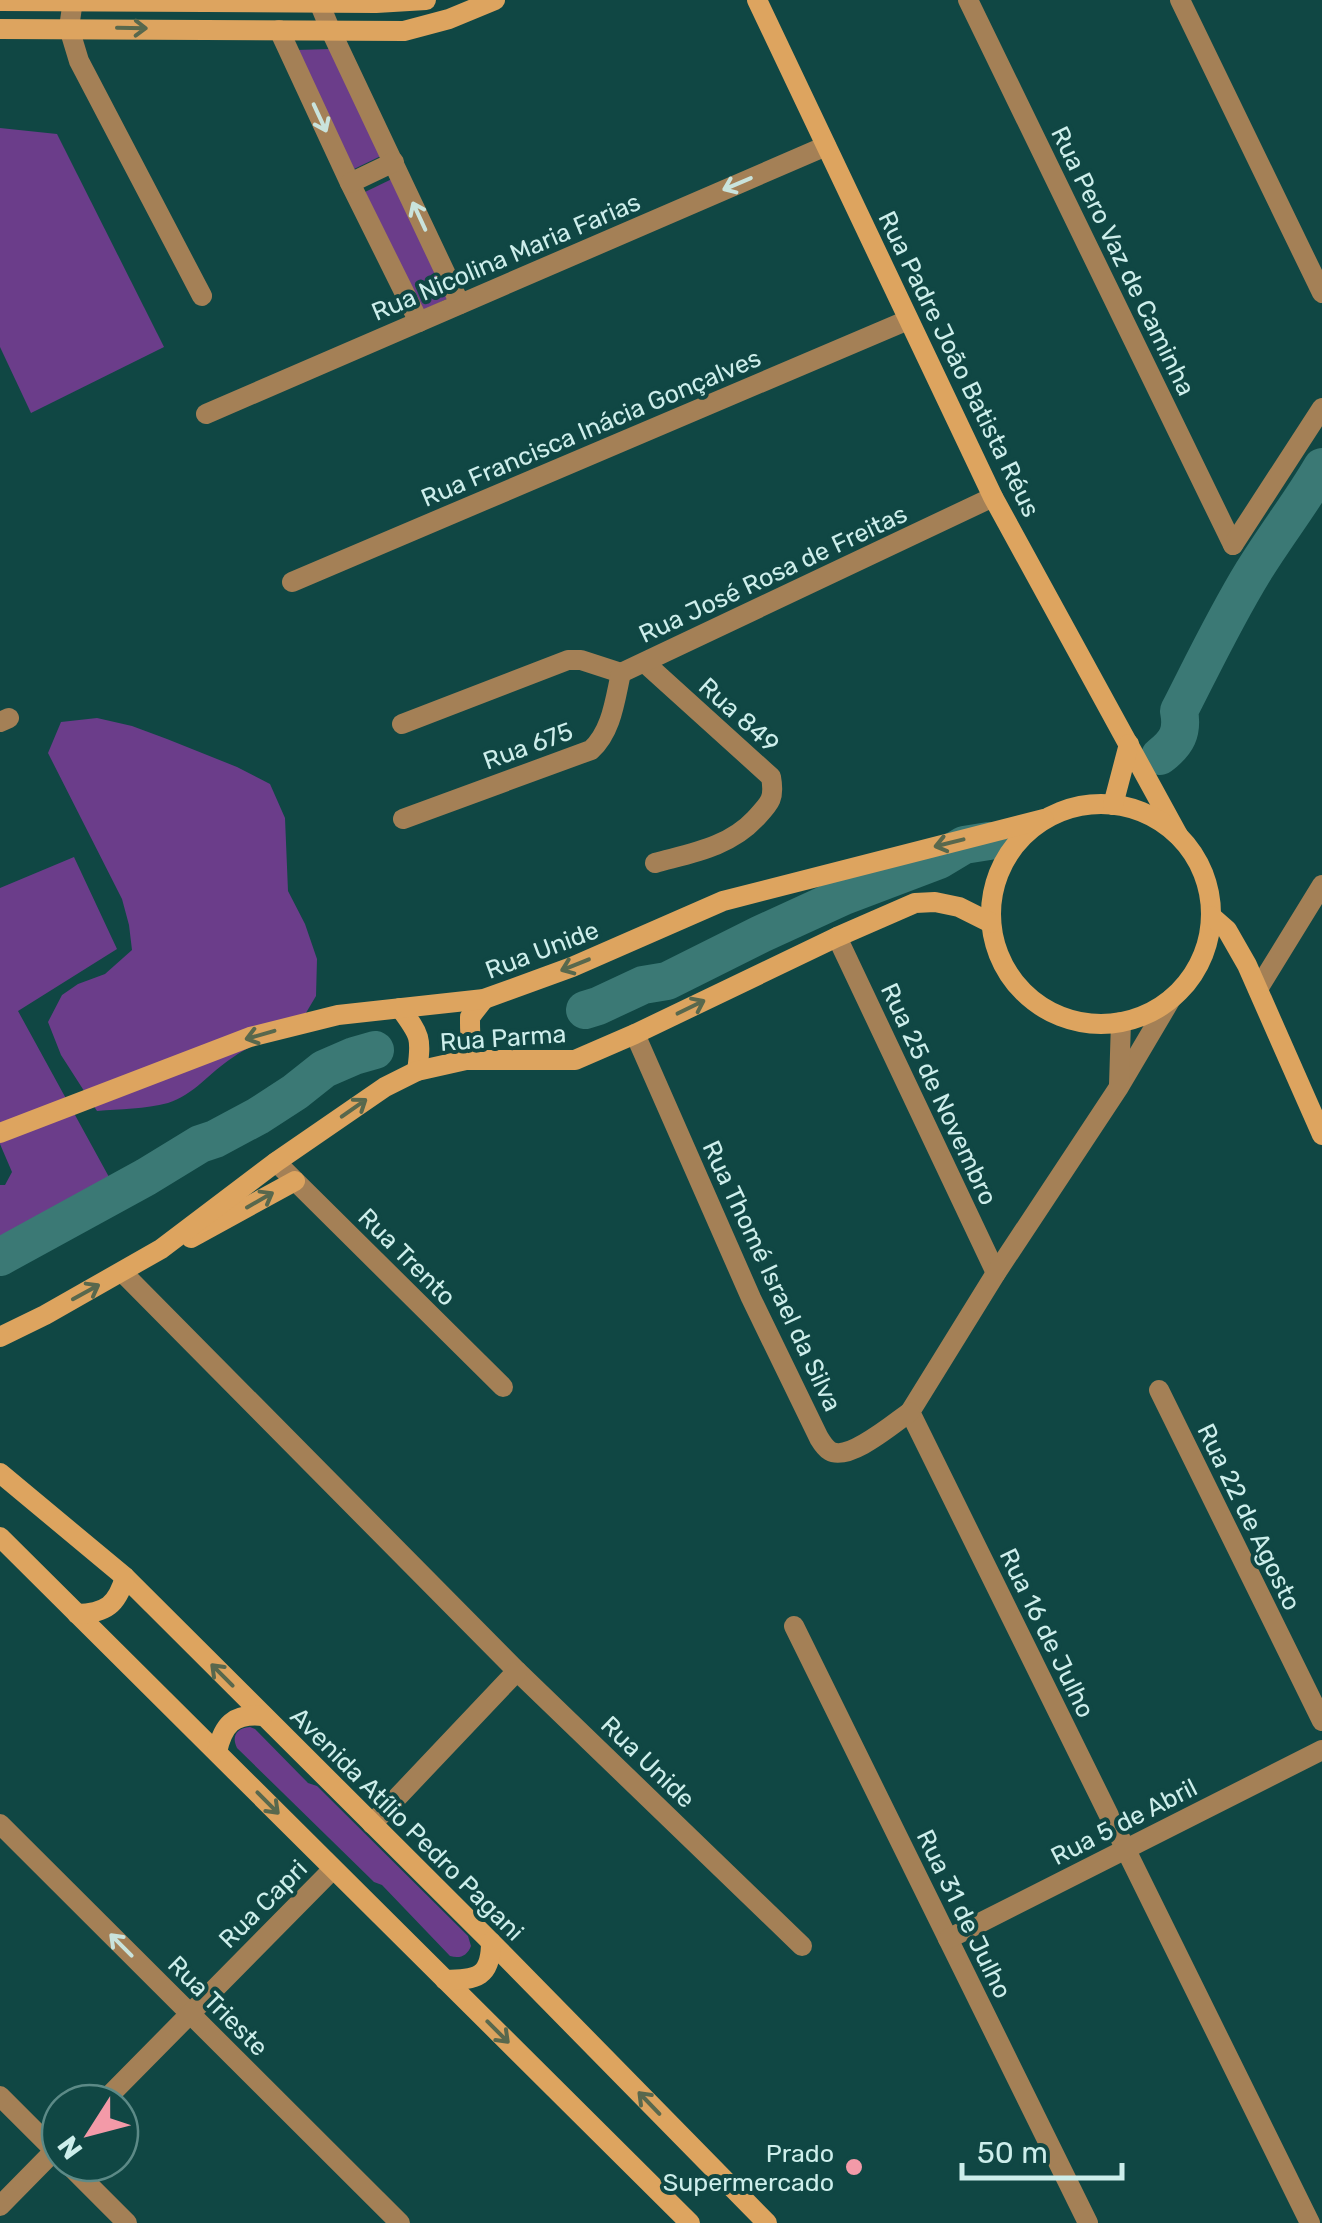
<svg xmlns="http://www.w3.org/2000/svg" width="1322" height="2223" font-family="Rubik,sans-serif">
	<rect width="100%" height="100%" fill="#104744"/>
	<g fill="#6b3d8a">
		<polygon points="331,49 383,155 354,169 296,50"/>
		<polygon points="0,128 57,134 164,347 31,413 0,347"/>
		<polygon points="394,178 451,297 422,311 365,192"/>
		<path d="M 97,718 L 132,726 L 167,739 L 237,767 L 270,784 L 285,818 L 288,891 L 305,924 L 317,959 L 316,996 L 297,1028 C 274,1036 252,1044 232,1058 C 210,1072 194,1095 168,1103 C 145,1109 120,1109 97,1111 L 61,1055 L 48,1022 L 62,995 L 78,984 L 105,974 L 132,950 L 129,925 L 122,899 L 48,753 L 61,722 Z"/>
		<polygon points="74,857 117,949 18,1011 109,1177 0,1240 0,1185 5,1185 12,1172 0,1144 0,888"/>
		<path d="M 250,1727 L 255,1729 L 308,1783 L 317,1786 L 468,1936 L 471,1946 C 467,1956 460,1959 450,1956 L 382,1885 L 374,1882 L 237,1748 C 231,1736 237,1728 250,1727 Z"/>
	</g>
	<g fill="none" stroke-linecap="round" stroke-linejoin="round">
		<g stroke="#3b7975" stroke-width="38">
			<path d="M 1160,756 C 1177,743 1183,732 1179,711 C 1203,664 1226,616 1253,572 C 1275,536 1301,503 1322,467"/>
			<polyline points="585,1010 598,1006 643,985 667,981 761,934 844,896 939,860 964,845 989,841"/>
			<polyline points="0,1257 146,1177 200,1144 215,1139 258,1116 295,1092 324,1069 354,1056 375,1050"/>
		</g>
		<g stroke="#a48056" stroke-width="20">
			<polyline points="73,0 69,28 79,61 202,296"/>
			<polyline points="318,0 330,29 460,304"/>
			<polyline points="968,0 1233,545"/>
			<polyline points="279,30 350,183 419,322"/>
			<polyline points="350,183 394,162"/>
			<polyline points="206,414 826,146"/>
			<polyline points="1233,545 1322,408"/>
			<polyline points="292,582 908,320"/>
			<path d="M 645,663 L 771,777 C 775,799 770,803 755,819 C 729,847 691,853 655,863"/>
			<polyline points="0,722 9,718"/>
			<polyline points="402,724 568,660 581,660 621,673 993,497"/>
			<path d="M 403,819 L 591,750 C 612,731 615,699 621,673"/>
			<polyline points="837,937 996,1273"/>
			<polyline points="1258,989 1322,885"/>
			<polyline points="1171,999 1119,1087 996,1273 910,1412 1310,2223"/>
			<path d="M 635,1034 L 751,1298 L 819,1438 C 822,1443 825,1448 830,1451 C 849,1462 894,1423 910,1412"/>
			<polyline points="1119,1085 1121,1022"/>
			<polyline points="276,1162 503,1387"/>
			<polyline points="122,1272 517,1671 802,1946"/>
			<polyline points="1159,1390 1322,1721"/>
			<polyline points="794,1626 1088,2223"/>
			<polyline points="0,1824 400,2223"/>
			<polyline points="372,1824 517,1671"/>
			<polyline points="948,1939 1322,1750"/>
			<polyline points="0,2096 60,2156"/>
			<polyline points="102,2103 333,1869"/>
			<polyline points="67,2163 127,2223"/>
			<polyline points="0,2206 60,2145"/>
		</g>
		<polyline stroke="#a48056" stroke-width="20" points="1180,0 1322,293"/>
		<g stroke="#dda45f" stroke-width="20">
			<polyline points="757,0 993,497 1178,835"/>
			<polyline points="0,1 376,3 426,0"/>
			<polyline points="0,29 404,31 449,19 495,0"/>
			<circle cx="1101" cy="914" r="110"/>
			<polyline points="1113,805 1129,744"/>
			<polyline points="1211,916 1227,930 1247,965 1322,1135"/>
			<path d="M 400,1008 C 420,1035 422,1037 417,1071"/>
			<path d="M 481,1059 C 469,1049 470,1032 470,1017 L 484,999"/>
			<polyline points="0,1133 250,1037 338,1015 484,999 572,967 723,901 1044,819"/>
			<polyline points="191,1238 295,1181"/>
			<polyline points="0,1337 45,1315 161,1249 276,1162 385,1087 417,1071 466,1060 575,1060 635,1034 837,937 915,903 935,902 959,907 991,923"/>
			<polyline points="0,1473 125,1577 491,1942 767,2223"/>
			<polyline points="0,1537 690,2223"/>
			<path d="M 77,1614 C 106,1613 117,1605 125,1577"/>
			<path d="M 217,1752 C 223,1725 233,1713 263,1716"/>
			<path d="M 445,1980 C 477,1980 491,1977 491,1942"/>
		</g>
	</g>
	<defs><path id="oneway-shaft" d="M-6 0H5M1.5-3L5.5 0L1.5 3" fill="none" stroke-width="1.6" stroke-linecap="round" stroke-linejoin="round" transform="scale(2.5)"/></defs>
	<g stroke="#58684d">
		<use href="#oneway-shaft" transform="translate(132 28) rotate(1)"/>
		<use href="#oneway-shaft" transform="translate(949 843) rotate(166)"/>
		<use href="#oneway-shaft" transform="translate(575 965) rotate(158)"/>
		<use href="#oneway-shaft" transform="translate(691 1007) rotate(-26)"/>
		<use href="#oneway-shaft" transform="translate(260 1035) rotate(164)"/>
		<use href="#oneway-shaft" transform="translate(354 1108) rotate(-35)"/>
		<use href="#oneway-shaft" transform="translate(260 1200) rotate(-30)"/>
		<use href="#oneway-shaft" transform="translate(86 1292) rotate(-29)"/>
		<use href="#oneway-shaft" transform="translate(222 1675) rotate(-135)"/>
		<use href="#oneway-shaft" transform="translate(268 1803) rotate(45)"/>
		<use href="#oneway-shaft" transform="translate(498 2032) rotate(45)"/>
		<use href="#oneway-shaft" transform="translate(649 2103) rotate(-134)"/>
	</g>
	<g stroke="#c9e3dc">
		<use href="#oneway-shaft" transform="translate(320 118) rotate(65)"/>
		<use href="#oneway-shaft" transform="translate(737 184) rotate(157)"/>
		<use href="#oneway-shaft" transform="translate(419 216) rotate(-115)"/>
		<use href="#oneway-shaft" transform="translate(121 1945) rotate(-135)"/>
	</g>
	<circle fill="#f39aa8" stroke="#104744" stroke-width="4" cx="854" cy="2167" r="10"/>
	<g text-anchor="middle" dominant-baseline="central" stroke-width="8" stroke-linejoin="round" paint-order="stroke">
		<g font-size="25" fill="#cdeeeb" stroke="#104744">
			<text transform="translate(506 257) rotate(-23)">Rua Nicolina Maria Farias</text>
			<text transform="translate(1123 261) rotate(64)">Rua Pero Vaz de Caminha</text>
			<text transform="translate(959 364) rotate(64)">Rua Padre João Batista Réus</text>
			<text transform="translate(591 428) rotate(-23)">Rua Francisca Inácia Gonçalves</text>
			<text transform="translate(773 574) rotate(-25)">Rua José Rosa de Freitas</text>
			<text transform="translate(739 715) rotate(42)">Rua 849</text>
			<text transform="translate(528 746) rotate(-20)">Rua 675</text>
			<text transform="translate(542 950) rotate(-21)">Rua Unide</text>
			<text transform="translate(503 1038) rotate(-4)">Rua Parma</text>
			<text transform="translate(939 1094) rotate(65)">Rua 25 de Novembro</text>
			<text transform="translate(407 1257) rotate(45)">Rua Trento</text>
			<text transform="translate(772 1276) rotate(65)">Rua Thomé Israel da Silva</text>
			<text transform="translate(1249 1517) rotate(64)">Rua 22 de Agosto</text>
			<text transform="translate(1047 1633) rotate(64)">Rua 16 de Julho</text>
			<text transform="translate(648 1762) rotate(44)">Rua Unide</text>
			<text transform="translate(1124 1822) rotate(-27)">Rua 5 de Abril</text>
			<text transform="translate(407 1824) rotate(45)">Avenida Atílio Pedro Pagani</text>
			<text transform="translate(263 1904) rotate(-45)">Rua Capri</text>
			<text transform="translate(964 1914) rotate(64)">Rua 31 de Julho</text>
			<text transform="translate(218 2006) rotate(45)">Rua Trieste</text>
		</g>
		<g font-size="25" fill="#cdeeeb" stroke="#104744" text-anchor="end">
			<text x="834" y="2153">Prado<tspan x="834" dy="29">Supermercado</tspan></text>
		</g>
	</g>
	<g transform="translate(90 2133) rotate(234)"><circle r="48" fill="#104744" stroke="#5c8a87" stroke-width="2.5"/>
	<path d="M0-8L18 38L0 25L-18 38Z" fill="#f39aa8"/>
	<text y="-15" font-size="28" font-weight="bold" text-anchor="middle" fill="#cdeeeb">N</text>
	</g>
	<path d="M962 2163v15h160v-15" fill="none" stroke="#cdeeeb" stroke-width="5"/>
	<text x="977" y="2163" font-size="30" fill="#cdeeeb" stroke="#104744" stroke-width="8" paint-order="stroke">50 m</text>
</svg>
